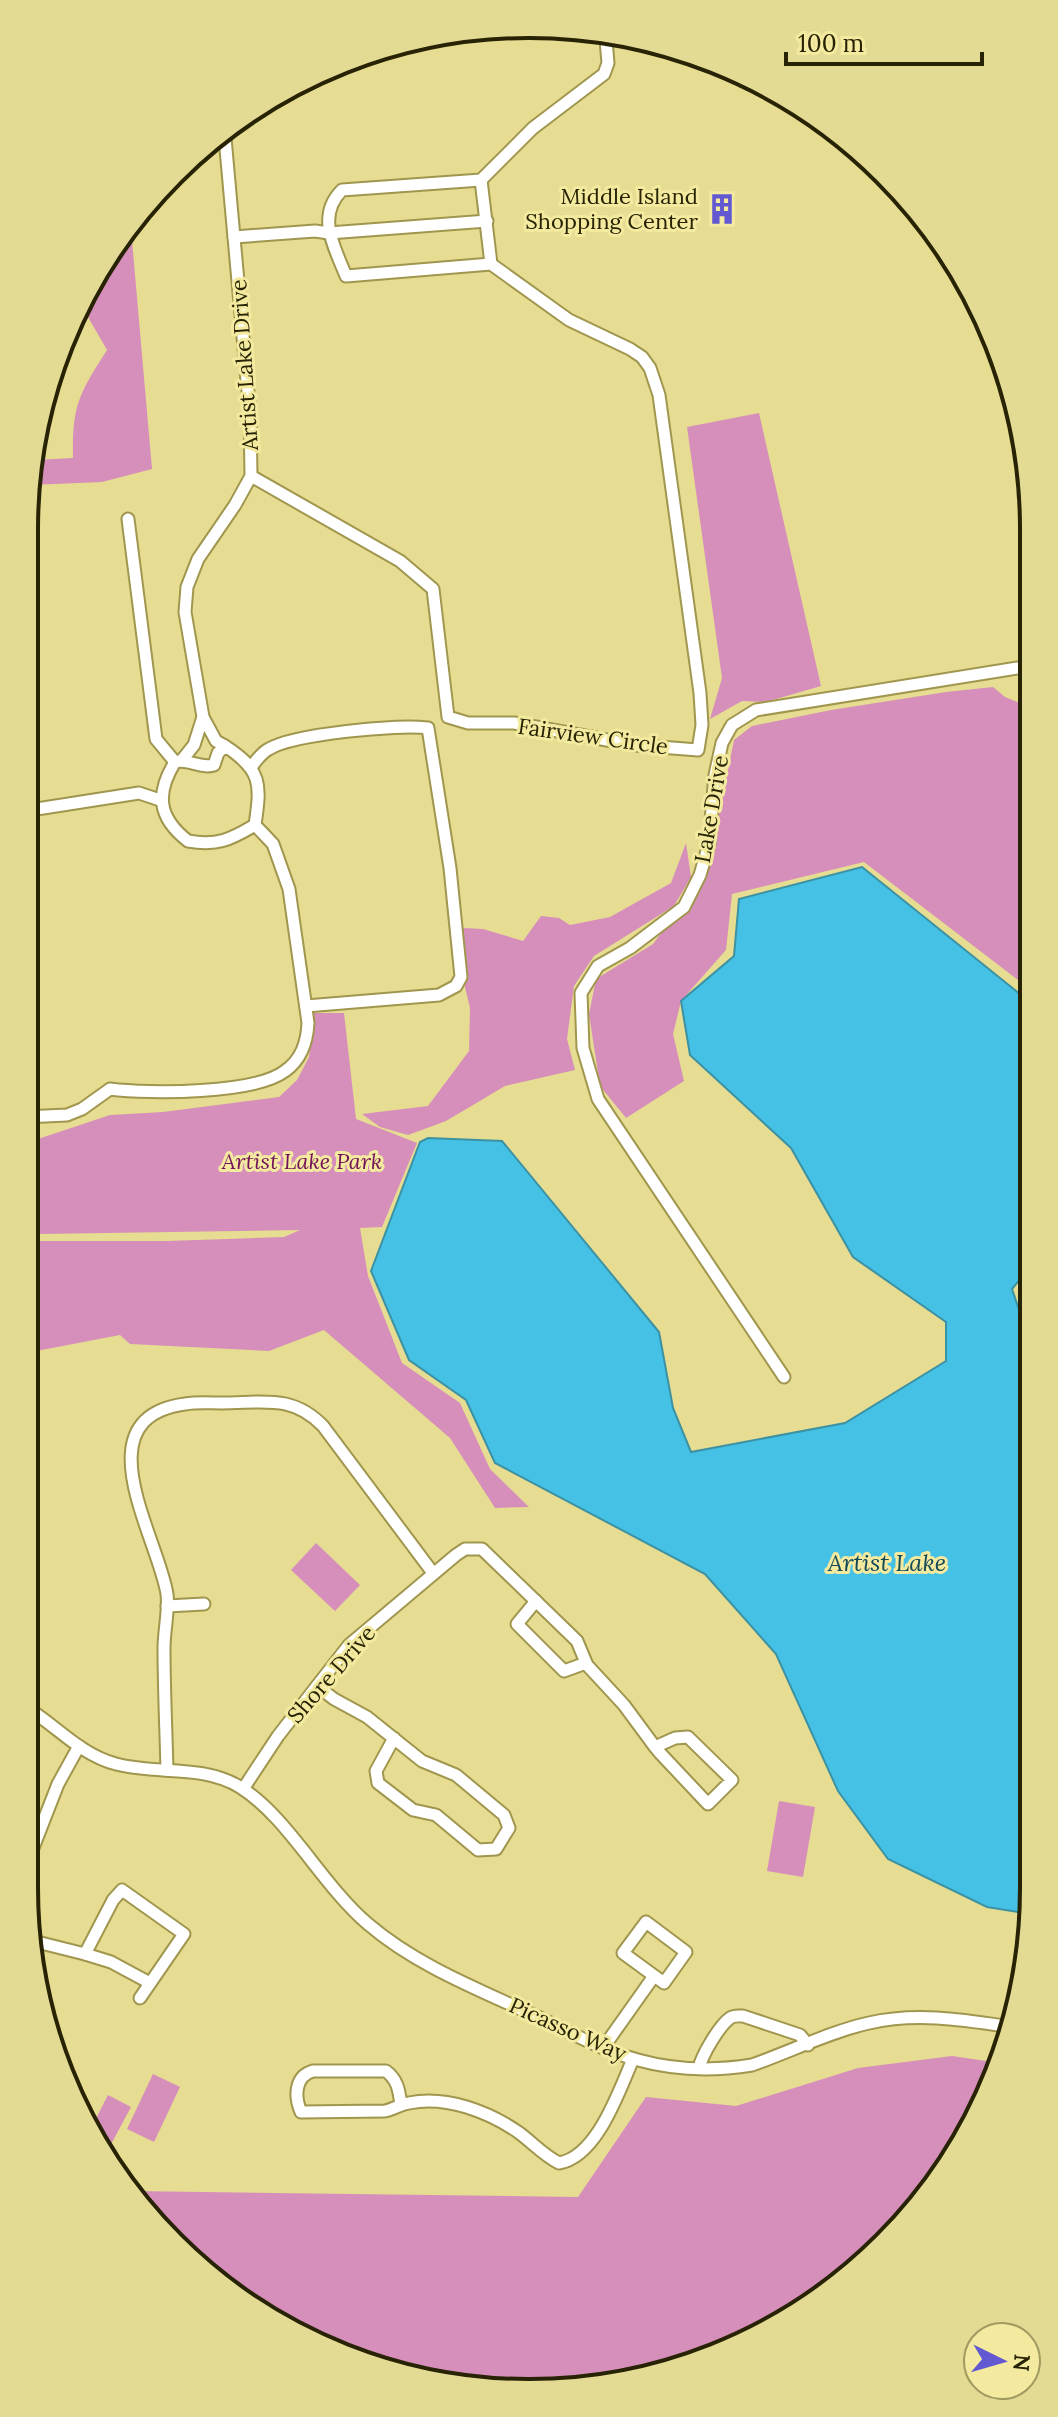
<svg xmlns="http://www.w3.org/2000/svg" width="1058" height="2417" font-family="Lora,serif">
	<rect width="100%" height="100%" fill="#e6dc92"/>
	<g fill="#d68fbb">
		<path d="M 131,229 L 152,469 L 102,482 L 31,485 L 35,460 L 73,458 C 72,405 79,394 107,350 L 84,310 Z"/>
		<polygon points="759,413 821,686 766,702 742,701 710,719 722,678 687,427"/>
		<polygon points="993,687 1005,697 1030,707 1031,990 864,862 732,894 726,950 681,1001 673,1034 684,1081 626,1118 600,1086 589,1014 596,979 653,944 708,870 734,740 752,726 831,710 946,692"/>
		<polygon points="686,843 691,877 674,906 594,956 574,986 567,1039 575,1070 505,1086 446,1121 408,1135 380,1127 362,1114 428,1106 469,1051 470,1008 464,983 463,928 483,929 523,941 541,916 559,918 570,925 610,917 671,883"/>
		<polygon points="314,1013 344,1013 356,1119 417,1143 382,1227 360,1228 368,1276 402,1363 460,1403 490,1469 529,1507 495,1508 450,1438 324,1330 269,1351 130,1344 120,1335 26,1353 24,1434 24,1216 35,1241 167,1241 284,1237 300,1230 40,1234 24,1171 24,1139 38,1139 110,1115 163,1112 279,1097 297,1080 309,1057"/>
		<polygon points="316,1543 360,1585 335,1611 291,1570"/>
		<polygon points="779,1801 815,1807 803,1877 767,1871"/>
		<polygon points="952,2056 1000,2063 909,2221 782,2325 627,2383 431,2383 277,2326 149,2221 132,2191 578,2197 646,2097 736,2106 858,2068"/>
		<polygon points="153,2074 180,2087 154,2142 127,2129"/>
		<polygon points="108,2095 131,2107 108,2150 93,2124"/>
	</g>
	<polygon fill="#45c1e6" stroke="#3c92a2" stroke-width="2" points="862,867 1031,1003 1032,1265 1012,1289 1032,1348 1034,1888 1030,1914 987,1907 888,1859 838,1791 776,1654 705,1574 495,1463 466,1400 409,1360 371,1271 420,1142 428,1138 502,1141 659,1332 673,1408 691,1452 845,1423 946,1361 946,1322 853,1257 791,1148 690,1055 681,1001 734,956 739,899"/>
	<g fill="none" stroke-linecap="round" stroke-linejoin="round">
		<defs>
			<g id="minor">
				<polyline points="481,180 491,264"/>
				<polyline points="234,237 315,231 329,233 487,221"/>
				<path d="M 251,476 L 400,561 L 433,589 L 448,717 L 468,723 L 514,723 L 634,745 L 698,750 L 702,725 L 700,693 L 659,395 L 650,368 L 642,357 L 630,349 L 569,320 L 491,264 L 346,276 C 334,246 316,216 342,190 L 481,180 L 533,128 L 604,74 L 608,63 L 606,40"/>
				<polyline points="128,519 156,739 175,762"/>
				<polyline points="203,717 185,612 187,587 198,559 235,505 251,476 250,414 225,138"/>
				<path d="M 225,746 C 262,770 261,784 255,825 C 230,840 217,846 188,841 C 157,817 156,793 175,762 C 188,758 200,769 214,765 L 218,753 Z"/>
				<polyline points="182,760 194,745 203,717 216,741 225,746"/>
				<path d="M 251,767 C 256,761 262,752 269,749 C 293,734 399,724 428,728 L 450,868 L 461,977 L 456,986 L 439,995 L 306,1006"/>
				<polyline points="24,811 139,793 160,800"/>
				<path d="M 24,1117 L 67,1115 L 82,1109 L 110,1089 C 149,1094 255,1094 285,1071 C 302,1059 307,1042 308,1023 L 289,889 L 273,844 L 255,825"/>
				<polyline points="784,1377 598,1099 583,1048 581,993 598,966 630,948 684,907 700,875 709,844 715,775 722,743 732,725 756,710 1030,666"/>
				<polyline points="536,1601 517,1624 564,1671 586,1663"/>
				<polyline points="167,1606 204,1604"/>
				<polyline points="317,1686 334,1699 367,1717 422,1761 456,1775 504,1815 509,1828 496,1849 478,1850 436,1815 413,1810 378,1783 376,1771 394,1738"/>
				<path d="M 24,1706 C 55,1724 80,1755 116,1764 C 157,1775 202,1764 240,1787 C 288,1817 322,1885 368,1924 C 417,1966 480,1990 538,2017 C 570,2032 603,2051 638,2060 C 674,2070 715,2071 752,2065 C 789,2052 832,2031 869,2023 C 917,2012 964,2020 1011,2027"/>
				<path d="M 167,1770 C 166,1729 164,1689 164,1648 C 164,1630 169,1611 167,1594 C 158,1537 81,1418 185,1404 C 197,1402 209,1403 221,1403 C 263,1403 292,1394 323,1426 L 433,1573"/>
				<polyline points="243,1789 278,1736 349,1645 456,1555 465,1549 482,1549 577,1641 587,1665 624,1705 655,1747 660,1753 708,1804 732,1780 688,1737 675,1738 655,1747"/>
				<polyline points="24,1871 58,1784 79,1746"/>
				<polygon points="646,1922 686,1952 664,1983 623,1953"/>
				<polyline points="33,1941 85,1954 113,1900 122,1890 184,1934 140,1998"/>
				<polyline points="85,1954 111,1962 150,1983"/>
				<polyline points="603,2048 654,1976"/>
				<path d="M 699,2068 C 702,2055 719,2026 730,2018 C 734,2015 739,2016 743,2016 L 800,2035 L 808,2045"/>
				<path d="M 401,2105 C 399,2091 398,2080 386,2071 L 313,2071 C 295,2076 294,2096 301,2112 L 385,2111 C 394,2109 401,2104 409,2103 C 446,2095 489,2112 518,2132 C 532,2142 543,2155 559,2163 C 597,2157 619,2091 633,2059"/>
			</g>
		</defs>
		<use href="#minor" stroke="#a0964e" stroke-width="15"/>
		<use href="#minor" stroke="#fff" stroke-width="11"/>
	</g>
	<defs>
		<symbol id="building-bare" viewBox="-9 -9 18 18"><path d="M-4-6H4V6H1V3H-1V6H-4ZM-2.5-4.3h1.7v1.8h-1.7ZM.8-4.3h1.7v1.8H.8ZM-2.5-1h1.7V.8h-1.7ZM.8-1h1.7V.8H.8Z" fill="#6259d2" stroke="#f3ea9f" stroke-width="2.5" paint-order="stroke"/></symbol>
	</defs>
	<g fill-rule="evenodd">
		<use href="#building-bare" x="700" y="187" width="44" height="44"/>
	</g>
	<g text-anchor="middle" dominant-baseline="central" stroke-width="6" stroke-linejoin="round" paint-order="stroke">
		<g font-size="22" fill="#272304" stroke="#f3ea9f" text-anchor="end">
			<text x="698" y="196">Middle Island<tspan x="698" dy="25">Shopping Center</tspan></text>
		</g>
		<g font-size="22" fill="#272304" stroke="#f3ea9f">
			<text transform="translate(244 365) rotate(-94)">Artist Lake Drive</text>
			<text transform="translate(593 736) rotate(8)">Fairview Circle</text>
			<text transform="translate(711 809) rotate(-80)">Lake Drive</text>
			<text transform="translate(331 1674) rotate(-49)">Shore Drive</text>
			<text transform="translate(568 2029) rotate(24)">Picasso Way</text>
		</g>
		<g font-size="22" font-style="italic" fill="#731259" stroke="#f3ea9f">
			<text x="302" y="1161">Artist Lake Park</text>
		</g>
		<g font-size="24" font-style="italic" fill="#144958" stroke="#f3ea9f">
			<text x="887" y="1562">Artist Lake</text>
		</g>
	</g>
	<path d="M0 0H1058V2417H0ZM529 38H529A491 491 0 0 1 1020 529V1888A491 491 0 0 1 529 2379H529A491 491 0 0 1 38 1888V529A491 491 0 0 1 529 38Z" fill="#e3da93" fill-rule="evenodd"/>
	<path fill="none" stroke="#272304" stroke-width="4" d="M529 38H529A491 491 0 0 1 1020 529V1888A491 491 0 0 1 529 2379H529A491 491 0 0 1 38 1888V529A491 491 0 0 1 529 38Z"/>
	<g transform="translate(1002 2361) rotate(95)"><circle r="38" fill="#f3ea9f" stroke="#a19a61" stroke-width="2"/>
	<path d="M0-6L14 30L0 20L-14 30Z" fill="#6259d2"/>
	<text y="-12" font-size="22" font-weight="bold" text-anchor="middle" fill="#272304">N</text>
	</g>
	<path d="M786 52v12h196v-12" fill="none" stroke="#272304" stroke-width="4"/>
	<text x="798" y="52" font-size="24" fill="#272304" stroke="#f3ea9f" stroke-width="6" paint-order="stroke">100 m</text>
</svg>
